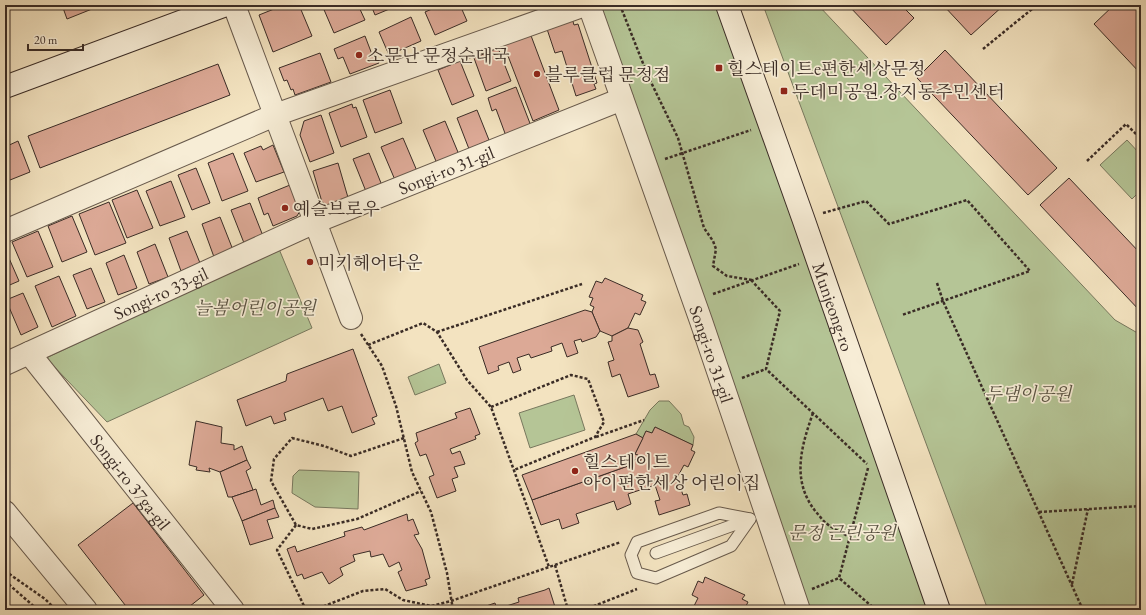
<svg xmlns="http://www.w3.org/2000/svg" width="1146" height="615" font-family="'EB Garamond','Noto Serif KR',serif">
	<rect width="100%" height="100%" fill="#f3e3c0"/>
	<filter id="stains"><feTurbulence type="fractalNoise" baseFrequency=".005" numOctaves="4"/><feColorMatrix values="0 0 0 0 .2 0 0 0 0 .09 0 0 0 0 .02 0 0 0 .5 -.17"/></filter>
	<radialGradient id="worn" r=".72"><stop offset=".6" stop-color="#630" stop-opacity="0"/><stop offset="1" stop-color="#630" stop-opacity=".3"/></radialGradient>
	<g fill="#b5c596" stroke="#78785e">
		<polygon points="589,5 727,5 939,610 799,610"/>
		<polygon points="763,5 818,5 1115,320 1141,335 1141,609 1138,610 988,610"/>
		<polygon points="1127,140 1141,155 1141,190 1132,199 1100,165"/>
		<polygon points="279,249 312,328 107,422 46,358"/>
		<polygon points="439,364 446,383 415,395 408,377"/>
		<polygon points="574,395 585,430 530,448 519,413"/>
		<polygon points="659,401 669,401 681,414 684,425 689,427 694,437 693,445 655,427 652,433 646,431 643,438 636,434 650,410"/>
		<polygon points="299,470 359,472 358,509 315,507 292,493 293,476"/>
	</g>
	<g fill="#dca996" stroke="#3a2c26">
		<polygon points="62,5 102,5 67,19"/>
		<polygon points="284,5 299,5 312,36 273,52 259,15"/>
		<polygon points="322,5 358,5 365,20 334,33"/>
		<polygon points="371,5 399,5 375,15"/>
		<polygon points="441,5 460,5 467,21 435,35 425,12"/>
		<polygon points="482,5 495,5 484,9"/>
		<polygon points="848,5 901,5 914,18 886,45"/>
		<polygon points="943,5 1004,5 971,35"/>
		<polygon points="1114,5 1134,5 1141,12 1141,74 1094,24"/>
		<polygon points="411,17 421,41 389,55 379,32"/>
		<polygon points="572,18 574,25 578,24 597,83 594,84 596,89 576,96 562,51 555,53 546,26"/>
		<polygon points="530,33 559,110 533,121 503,43"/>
		<polygon points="365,36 373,57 376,56 379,63 350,74 343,57 338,59 334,49"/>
		<polygon points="498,48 511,81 486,91 474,58"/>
		<polygon points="945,50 1057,168 1028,195 917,78"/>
		<polygon points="320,53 331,82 295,95 293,89 291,90 287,80 284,81 279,68"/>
		<polygon points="460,61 474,96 452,105 438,70"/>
		<polygon points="218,64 230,95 40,168 28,136"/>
		<polygon points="516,87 531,126 506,136 496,109 492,111 488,98"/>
		<polygon points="390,90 402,123 375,133 363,100"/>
		<polygon points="352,104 353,108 356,107 367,137 341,147 329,113"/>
		<polygon points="477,110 489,140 469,149 457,118"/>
		<polygon points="321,115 334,153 310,162 300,135 304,121"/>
		<polygon points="445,121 460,157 438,166 423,130"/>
		<polygon points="403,138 417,171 395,180 381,147"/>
		<polygon points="18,141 30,172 5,182 5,147"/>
		<polygon points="273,145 284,172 256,182 244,153 261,146 263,150"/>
		<polygon points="233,153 248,191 222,201 208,163"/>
		<polygon points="369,153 383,188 367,194 353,159"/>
		<polygon points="338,163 349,201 329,207 322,202 313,171"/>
		<polygon points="196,168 210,203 192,210 178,175"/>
		<polygon points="1069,178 1141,254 1141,312 1040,205"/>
		<polygon points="171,181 185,217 160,226 146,191"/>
		<polygon points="290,185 300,211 297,216 273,226 268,213 264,215 258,198"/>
		<polygon points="137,190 153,228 127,238 112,200"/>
		<polygon points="109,202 126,243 95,255 79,214"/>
		<polygon points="250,203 263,236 244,243 231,210"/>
		<polygon points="72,216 87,252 62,262 48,226"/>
		<polygon points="220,217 233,250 214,257 202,224"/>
		<polygon points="38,231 53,267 27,277 12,242"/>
		<polygon points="187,231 200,263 181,271 169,238"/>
		<polygon points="155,244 168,277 149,284 137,252"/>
		<polygon points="5,249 19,281 5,287"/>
		<polygon points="124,255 137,288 118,295 106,263"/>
		<polygon points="91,268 105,302 87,309 73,275"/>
		<polygon points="59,276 76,316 52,327 35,286"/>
		<polygon points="605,278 643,295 641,300 646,302 640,315 635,313 628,328 612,336 600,331 592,312 594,307 590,305 593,298 589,297 596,281 602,283"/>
		<polygon points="23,293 38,327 21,335 6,300"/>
		<polygon points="585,310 592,312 600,331 596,337 582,342 581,339 574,341 578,353 567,357 562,343 551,347 552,351 531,358 529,354 517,358 521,370 513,373 509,362 498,366 499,370 488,374 479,347"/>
		<polygon points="628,328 638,330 643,342 640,344 650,375 655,374 659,387 628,397 620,374 612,377 608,362 614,360 608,342 612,341 612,336"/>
		<polygon points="353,349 377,416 372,418 375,424 352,433 342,406 328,411 323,398 284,413 286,420 274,424 271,416 246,426 237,400 286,381 287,374"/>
		<polygon points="470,408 480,434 475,436 476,439 450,449 452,454 460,451 465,464 454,467 458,477 452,479 456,491 437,498 429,477 434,475 426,454 420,456 415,443 418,441 416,433 457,418 455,413"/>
		<polygon points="196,421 222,427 221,443 234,445 234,450 242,446 247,460 220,472 209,468 210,472 196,470 197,467 189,465"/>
		<polygon points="655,427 693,445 691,450 695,452 688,467 684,465 677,478 683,495 687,494 690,505 659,515 655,501 660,500 655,485 628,494 631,504 617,510 614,501 576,514 579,523 562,529 559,519 541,525 532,500 628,466 629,463 636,459 640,461 642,457 635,454 646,431 652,433"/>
		<polygon points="636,434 643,438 635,454 642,457 640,461 636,459 629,463 628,466 532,500 522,475"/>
		<polygon points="247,460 251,468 246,471 253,490 232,497 228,497 220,472"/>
		<polygon points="256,489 261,505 273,500 275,508 242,521 232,497"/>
		<polygon points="133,503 204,595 185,610 129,610 78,545"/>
		<polygon points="275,508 279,517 267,520 273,538 250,545 242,521"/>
		<polygon points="407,514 408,521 413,519 419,534 414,535 422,549 430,578 425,580 427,585 406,591 398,572 402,570 399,562 389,567 383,554 371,557 370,551 353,555 355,561 340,568 343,575 329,584 322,572 304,579 302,574 297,576 287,549 295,546 297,552 345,536 344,532 362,527 364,530"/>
		<polygon points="705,577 745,595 742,599 748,602 744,610 692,610 698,598 692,595 698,581 703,583"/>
		<polygon points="549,588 556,610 484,610 483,607 495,603 497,609 519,602 518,598 545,590"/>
	</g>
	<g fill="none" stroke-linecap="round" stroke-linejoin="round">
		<defs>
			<g id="lane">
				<polygon points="719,513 750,519 731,546 656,578 637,573 631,555 637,542"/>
				<polyline points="656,553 750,519"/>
			</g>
			<g id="street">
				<polyline points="234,5 351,318"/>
				<path id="s1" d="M 589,5 L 701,321 L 799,610"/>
				<polyline points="5,231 275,115 585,5"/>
				<path id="s2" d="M 29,353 L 233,610"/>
				<path id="s3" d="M 5,364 L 315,222 L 622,99"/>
				<polyline points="5,512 86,610"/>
			</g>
			<g id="secondary">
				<path id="s4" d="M 727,5 L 803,218 L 939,610"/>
				<polyline points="5,87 226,5"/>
			</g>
		</defs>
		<use href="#lane" stroke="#685a4c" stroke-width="13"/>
		<use href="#street" stroke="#685a4c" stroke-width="24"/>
		<use href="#secondary" stroke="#3a2c26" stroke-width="24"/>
		<g stroke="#3a2c26" stroke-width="2.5" stroke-dasharray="3 2" stroke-linecap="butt">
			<polyline points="620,5 648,76 678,138 704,228 713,241 716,249 713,266 727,276 752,280"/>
			<polyline points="983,49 1037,5"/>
			<polyline points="665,159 751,130"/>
			<polyline points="1087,161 1126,124 1141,139"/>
			<polyline points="823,213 866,201 889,224 967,200 1030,271 902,315"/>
			<polyline points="751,280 780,311 766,369 867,464"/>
			<polyline points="937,283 943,301 1083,610"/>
			<polyline points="713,294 799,264"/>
			<polyline points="437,332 582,284"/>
			<polyline points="361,334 382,366 396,406 412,472 431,512 447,573 453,610"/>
			<polyline points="368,345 423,323 437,332 467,380 491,407 549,567"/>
			<polyline points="742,378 766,369"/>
			<polyline points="491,407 571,375 588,379 604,422 595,437 514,470"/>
			<path d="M 813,413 C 801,447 791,481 816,512 C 819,515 822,520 826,523 C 833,529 842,533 850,537"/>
			<polyline points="596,437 644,420"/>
			<polyline points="404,438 351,456 324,446 292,438 274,459 271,481 296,525 312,529 357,519 421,491"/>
			<polyline points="868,468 839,578 876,610"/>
			<polyline points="1039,512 1141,506"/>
			<polyline points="296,525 277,550 306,610"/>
			<polyline points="555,565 568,610"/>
			<polyline points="5,571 45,599 56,610"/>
			<polyline points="5,581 38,610"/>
			<polyline points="1072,584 1088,509"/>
			<polyline points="812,589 839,578"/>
			<polyline points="314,610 363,591 385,589 403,600 431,606 451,601 621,542"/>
			<polyline points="584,610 637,589"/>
		</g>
		<use href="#lane" stroke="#f7edd6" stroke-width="11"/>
		<use href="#street" stroke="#f7edd6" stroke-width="22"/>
		<use href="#secondary" stroke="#f7edd6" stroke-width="22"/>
	</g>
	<g fill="#8f2418" stroke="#f7edd6" stroke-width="1.5">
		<circle cx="359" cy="55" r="4"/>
		<rect x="715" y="64" width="8" height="8" rx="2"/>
		<circle cx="537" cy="74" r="4"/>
		<rect x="780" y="87" width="8" height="8" rx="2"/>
		<circle cx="285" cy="208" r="4"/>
		<circle cx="310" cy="262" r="4"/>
		<circle cx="575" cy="471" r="4"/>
	</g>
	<g text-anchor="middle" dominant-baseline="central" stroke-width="3.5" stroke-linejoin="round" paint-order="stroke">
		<g font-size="18" fill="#3a2c26" stroke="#f7edd6" text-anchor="start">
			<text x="367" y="55">소문난 문정순대국</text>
			<text x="727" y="68">힐스테이트e편한세상문정</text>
			<text x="545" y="74">블루클럽 문정점</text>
			<text x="792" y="91">두데미공원.장지동주민센터</text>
			<text x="293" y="208">예슬브로우</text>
			<text x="318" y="262">미키헤어타운</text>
			<text x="583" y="461">힐스테이트<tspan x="583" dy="21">아이편한세상 어린이집</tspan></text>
		</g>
		<g font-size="18" fill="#3a2c26" stroke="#f7edd6">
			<text stroke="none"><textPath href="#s3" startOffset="482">Songi-ro 31-gil</textPath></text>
			<text stroke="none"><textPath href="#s3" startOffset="171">Songi-ro 33-gil</textPath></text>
			<text stroke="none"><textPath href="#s4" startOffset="320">Munjeong-ro</textPath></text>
			<text stroke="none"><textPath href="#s1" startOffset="370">Songi-ro 31-gil</textPath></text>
			<text stroke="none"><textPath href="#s2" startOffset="164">Songi-ro 37ga-gil</textPath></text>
		</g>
		<g font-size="18" font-style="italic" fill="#595242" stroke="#f7edd6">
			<text x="255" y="307">늘봄어린이공원</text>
			<text x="1028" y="393">두댐이공원</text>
			<text x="842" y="532">문정 근린공원</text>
		</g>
	</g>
	<rect width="1146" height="615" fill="none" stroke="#f3e3c0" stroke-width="20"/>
	<rect x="6" y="6" width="1134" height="603" fill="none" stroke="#3a2c26" stroke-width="2"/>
	<rect x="10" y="10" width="1126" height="595" fill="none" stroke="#3a2c26"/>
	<path d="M28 44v6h55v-6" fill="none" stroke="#3a2c26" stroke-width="2"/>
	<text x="34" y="44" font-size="12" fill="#3a2c26" stroke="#f7edd6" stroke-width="3" paint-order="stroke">20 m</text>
	<rect width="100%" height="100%" filter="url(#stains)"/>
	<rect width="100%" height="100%" fill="url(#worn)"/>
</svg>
